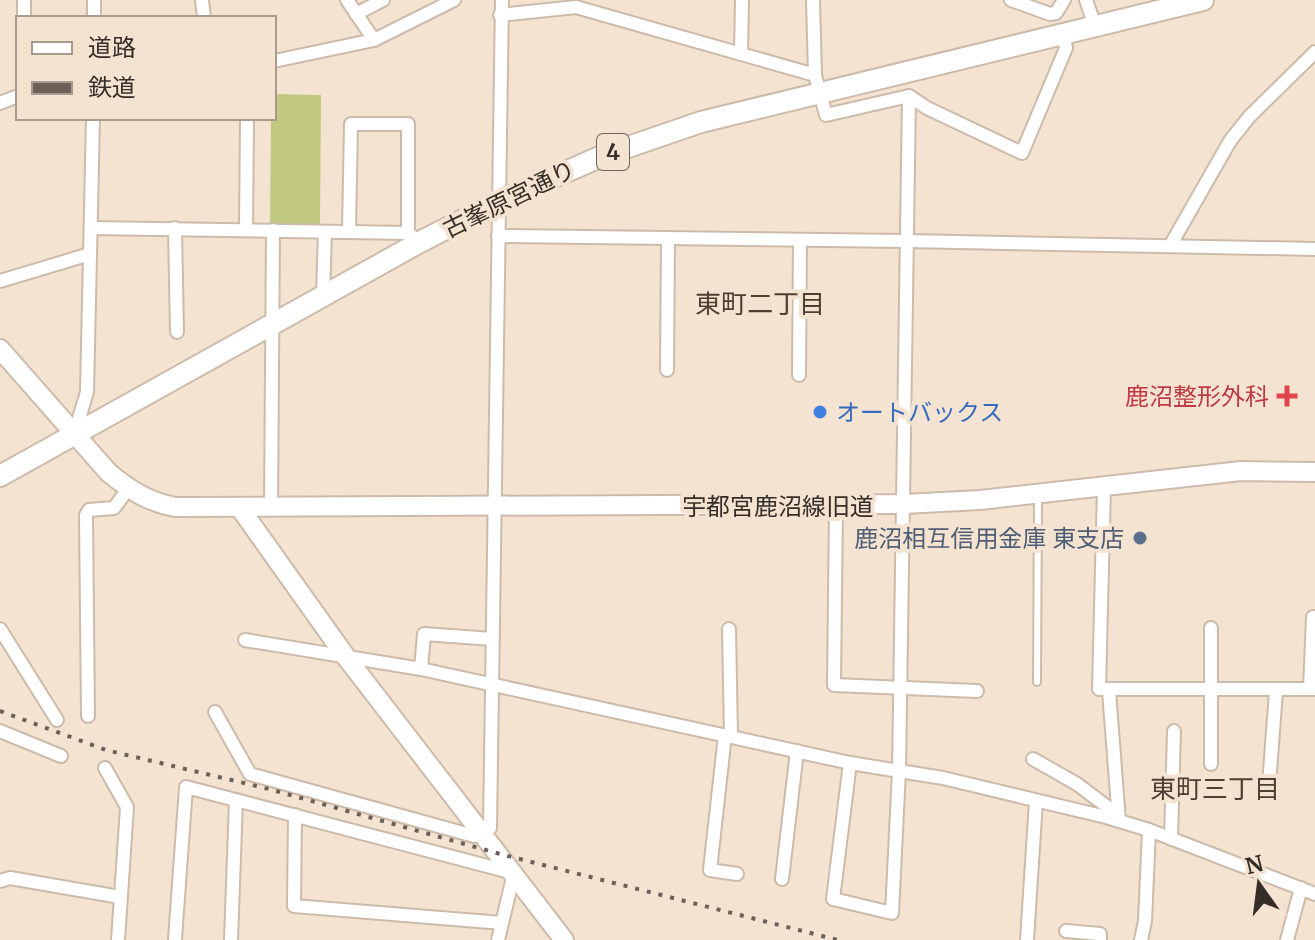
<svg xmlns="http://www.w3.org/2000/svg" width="1315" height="940" font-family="Merriweather,'Noto Sans JP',serif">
	<rect width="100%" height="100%" fill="#f5e3d2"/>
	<polygon fill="#c0c97f" points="274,94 321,95 320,225 270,225 271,118 274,118"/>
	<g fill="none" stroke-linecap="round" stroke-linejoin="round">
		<defs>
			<polyline id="lane" points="1037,682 1038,498"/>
			<g id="street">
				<polyline points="24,0 24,18"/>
				<polyline points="202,0 204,18"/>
				<polyline points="347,0 374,40"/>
				<polyline points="813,0 815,75"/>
				<polyline points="1011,0 1050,14 1056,13 1064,0"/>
				<polyline points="1086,0 1095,26"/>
				<polyline points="356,14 383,0"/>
				<polyline points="500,15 576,7 815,75 826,115 909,96 927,108 1022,153 1066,48 1063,34"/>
				<polyline points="94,18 94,0"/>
				<polyline points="741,54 742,0"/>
				<polyline points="274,61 374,40 454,0"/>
				<polyline points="0,103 18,96"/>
				<polyline points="91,228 408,233 420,242"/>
				<polyline points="175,228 177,332"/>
				<polyline points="246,229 247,118"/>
				<polyline points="349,231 351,124 408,124 408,233"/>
				<polyline points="498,236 907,241 1315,249"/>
				<polyline points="1170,246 1230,141 1249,117 1315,52"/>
				<polyline points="0,281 90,254"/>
				<polyline points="323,296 325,232"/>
				<polyline points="667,370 668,238"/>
				<polyline points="799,375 800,240"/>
				<polyline points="74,435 87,392 93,118"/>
				<polyline points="1104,487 1099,689 1315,689"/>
				<polyline points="836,506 834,685 977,691"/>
				<polyline points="271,508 273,230"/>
				<polyline points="0,629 57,720"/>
				<polyline points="729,629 731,737"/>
				<polyline points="245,640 421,669 850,763 943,778 1106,817 1149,830 1315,894"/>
				<polyline points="421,669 424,634 492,639"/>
				<polyline points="1310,689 1313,617"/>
				<polyline points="1109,691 1119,821"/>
				<polyline points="215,712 250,774 474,836 490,828 502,0"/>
				<polyline points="88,716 86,515 89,510 114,508 128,489"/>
				<polyline points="0,731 61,756"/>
				<polyline points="725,735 710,870 737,874"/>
				<polyline points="1033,759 1077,784 1118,815"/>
				<polyline points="850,763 833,899 892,913 899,771 909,96"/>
				<polyline points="1211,764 1211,628"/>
				<polyline points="105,768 127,807 118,940"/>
				<polyline points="1269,785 1276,691"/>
				<polyline points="295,815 294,906 502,923"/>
				<polyline points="1171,839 1174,731"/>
				<polyline points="782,879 797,751"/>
				<polyline points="0,881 10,878 120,897"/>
				<polyline points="1066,931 1100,934 1100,940"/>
				<polyline points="175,939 186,787 514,873 498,940"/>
				<polyline points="231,940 236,800"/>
				<polyline points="1027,940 1036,801"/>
				<polyline points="1141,940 1145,921 1149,830"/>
				<polyline points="1287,940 1301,888"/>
			</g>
			<g id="secondary">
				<path d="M 0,349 L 109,473 C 130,490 148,502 175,507 L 904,504 L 980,500 L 1241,471 L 1315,472"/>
				<polyline points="240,508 346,657 564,940"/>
			</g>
			<polyline id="primary" points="0,476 420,242 500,201 602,156 701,122 1203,0"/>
		</defs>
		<use href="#lane" stroke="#ccbbab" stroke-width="10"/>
		<use href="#street" stroke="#ccbbab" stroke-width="16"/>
		<use href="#secondary" stroke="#ccbbab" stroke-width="22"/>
		<use href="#primary" stroke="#ccbbab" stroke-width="24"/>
		<use href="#lane" stroke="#fff" stroke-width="6"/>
		<use href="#street" stroke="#fff" stroke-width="12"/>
		<use href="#secondary" stroke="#fff" stroke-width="18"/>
		<use href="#primary" stroke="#fff" stroke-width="20"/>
		<polyline stroke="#6a6057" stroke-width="4" stroke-dasharray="4 8" stroke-linecap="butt" points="0,711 106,750 269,789 500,854 838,940"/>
	</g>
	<path fill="#e0444e" stroke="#f5e3d2" stroke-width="3" d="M1283 384h8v8h8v8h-8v8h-8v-8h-8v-8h8z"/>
	<circle fill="#3f7fe0" stroke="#f5e3d2" stroke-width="3" cx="820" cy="412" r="8"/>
	<circle fill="#5c6f8a" stroke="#f5e3d2" stroke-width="3" cx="1140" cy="538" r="8"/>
	<g text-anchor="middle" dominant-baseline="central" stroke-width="8" stroke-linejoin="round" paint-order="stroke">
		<rect fill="#f5e3d2" stroke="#6f645b" stroke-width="2" x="597" y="134" width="32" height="36" rx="6"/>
		<g font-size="22" font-weight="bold" fill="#352e28">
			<text x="613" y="152">4</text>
		</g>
		<g font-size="24" fill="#352e28" stroke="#f5e3d2">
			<text transform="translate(509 199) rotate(-26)">古峯原宮通り</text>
			<text x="778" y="506">宇都宮鹿沼線旧道</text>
		</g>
		<g font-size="24" fill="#be3a42" stroke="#f5e3d2" text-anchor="end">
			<text x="1269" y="396">鹿沼整形外科</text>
		</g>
		<g font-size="24" fill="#366cbe" stroke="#f5e3d2" text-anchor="start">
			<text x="836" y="412">オートバックス</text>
		</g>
		<g font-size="24" fill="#4e5e75" stroke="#f5e3d2" text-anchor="end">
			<text x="1124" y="538">鹿沼相互信用金庫 東支店</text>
		</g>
		<g font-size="26" fill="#4d3f31" stroke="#f5e3d2">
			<text x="760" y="303">東町二丁目</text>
			<text x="1215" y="788">東町三丁目</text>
		</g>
	</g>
	<rect x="16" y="16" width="260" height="104" fill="#f5e3d2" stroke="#a89b8e" stroke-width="2"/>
	<rect x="32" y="42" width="40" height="12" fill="#ffffff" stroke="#a89b8e" stroke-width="2"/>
	<text x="88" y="56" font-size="24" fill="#352e28">道路</text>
	<rect x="32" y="82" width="40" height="12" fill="#6a6057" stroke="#a89b8e" stroke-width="2"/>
	<text x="88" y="96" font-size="24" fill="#352e28">鉄道</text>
	<g transform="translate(1259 884) rotate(346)" stroke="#f5e3d2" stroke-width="6" paint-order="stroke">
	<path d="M0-6L14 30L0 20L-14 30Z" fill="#352e28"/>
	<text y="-12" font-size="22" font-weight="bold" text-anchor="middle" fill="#352e28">N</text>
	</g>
</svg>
